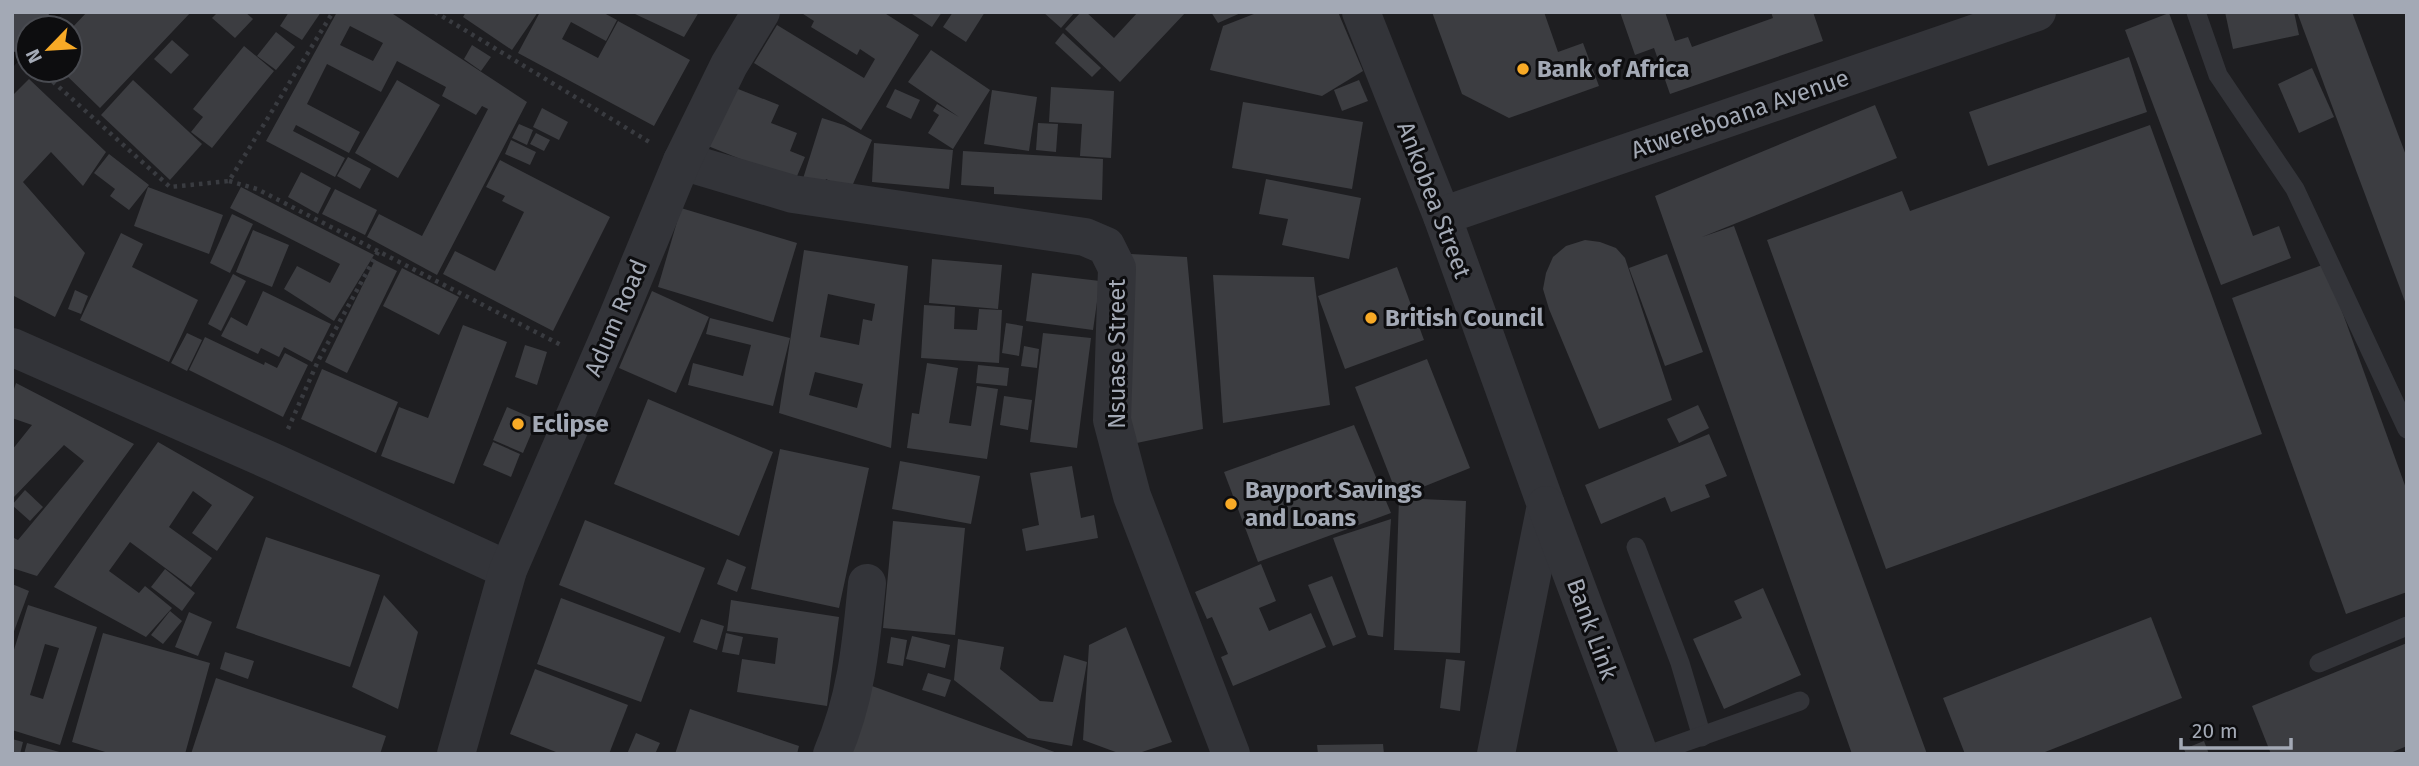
<svg xmlns="http://www.w3.org/2000/svg" width="2419" height="766" font-family="'Fira Sans',sans-serif">
	<rect width="100%" height="100%" fill="#121214"/>
	<polygon fill="#1e1e21" points="63,12 2407,12 2407,754 12,754 12,68 28,51 28,70 70,70 70,28 49,28"/>
	<g fill="#3c3d41" fill-rule="evenodd">
		<polygon points="87,12 191,12 100,108 61,70 70,70 70,30"/>
		<polygon points="218,12 245,12 253,19 235,38 212,18"/>
		<polygon points="289,12 321,12 302,40 280,26"/>
		<path d="M 337,12 L 390,12 L 527,102 L 437,275 L 367,237 L 379,214 L 422,236 L 488,109 L 482,106 L 476,115 L 442,96 L 446,87 L 397,61 L 381,92 L 327,64 L 307,104 L 360,132 L 349,153 L 296,125 L 293,131 L 345,158 L 335,177 L 266,141 ZM 350,26 L 383,43 L 373,61 L 340,45 Z"/>
		<polygon points="466,12 538,12 512,50 463,17"/>
		<polygon points="540,12 602,12 617,20 606,41 571,22 562,39 598,58 618,21 690,60 654,126 518,53"/>
		<polygon points="637,12 699,12 684,37 635,14"/>
		<polygon points="800,12 883,12 919,35 861,130 754,63 777,25 864,78 875,59 860,49 857,55 811,27 814,21"/>
		<polygon points="909,12 942,12 932,27"/>
		<polygon points="953,12 985,12 966,42 943,27"/>
		<polygon points="1043,12 1075,12 1061,28"/>
		<polygon points="1081,12 1086,12 1114,38 1138,12 1186,12 1120,82 1065,29"/>
		<polygon points="1211,12 1243,12 1218,23"/>
		<polygon points="1259,12 1338,12 1363,71 1322,96 1210,70 1223,26"/>
		<polygon points="1432,12 1544,12 1558,52 1583,43 1599,86 1509,118 1462,94"/>
		<polygon points="1620,12 1665,12 1675,41 1688,37 1692,47 1773,18 1771,12 1813,12 1823,41 1670,94 1654,48 1635,55"/>
		<polygon points="2225,12 2294,12 2299,35 2233,49"/>
		<polygon points="2297,12 2352,12 2407,158 2407,307"/>
		<polygon points="2169,13 2253,236 2279,226 2291,258 2221,285 2125,30"/>
		<polygon points="276,32 295,47 276,70 257,56"/>
		<polygon points="1063,33 1101,68 1092,77 1055,43"/>
		<polygon points="172,40 189,55 171,74 154,59"/>
		<polygon points="472,45 491,57 481,71 464,59"/>
		<polygon points="244,46 274,71 212,148 191,132 203,117 193,109"/>
		<polygon points="931,50 990,90 953,149 928,133 939,115 933,111 937,104 959,117 908,82"/>
		<polygon points="2129,57 2147,112 1988,166 1969,112"/>
		<polygon points="2312,68 2334,117 2299,133 2278,84"/>
		<polygon points="29,79 106,152 83,186 51,152 23,182 85,253 55,317 12,295 12,96"/>
		<polygon points="133,80 202,144 170,180 101,115"/>
		<polygon points="397,80 440,105 398,178 355,153"/>
		<polygon points="1359,80 1368,101 1342,111 1334,90"/>
		<polygon points="733,87 779,105 771,123 797,133 790,151 805,157 795,181 703,144"/>
		<polygon points="1051,87 1114,91 1111,158 1080,156 1082,124 1049,122"/>
		<polygon points="895,89 920,100 911,119 886,107"/>
		<polygon points="992,90 1037,97 1029,151 984,144"/>
		<polygon points="1243,102 1363,122 1352,189 1232,168"/>
		<polygon points="1875,105 1897,158 1702,237 1734,226 1927,754 1852,754 1655,196"/>
		<polygon points="542,108 568,122 559,140 533,127"/>
		<polygon points="822,118 844,125 872,140 850,191 826,179 821,192 801,185"/>
		<polygon points="1038,123 1058,124 1056,152 1036,150"/>
		<polygon points="519,124 533,130 527,145 512,138"/>
		<polygon points="2150,125 2262,434 1886,569 1767,240 1902,191 1910,211"/>
		<polygon points="536,133 550,140 544,151 530,144"/>
		<polygon points="511,140 536,152 530,165 505,154"/>
		<polygon points="874,143 953,150 949,189 872,182"/>
		<polygon points="963,151 1103,159 1102,200 994,194 994,187 961,185"/>
		<polygon points="109,154 149,185 129,210 110,196 115,189 94,173"/>
		<polygon points="348,157 371,169 360,189 337,176"/>
		<polygon points="500,160 610,217 553,331 443,274 455,251 495,271 524,212 502,201 505,196 486,187"/>
		<polygon points="301,172 331,188 318,214 288,197"/>
		<polygon points="1266,179 1361,198 1349,259 1282,245 1288,219 1259,214"/>
		<polygon points="148,187 223,215 209,254 134,226"/>
		<polygon points="241,187 374,255 334,321 284,289 297,266 330,283 340,264 230,208"/>
		<polygon points="335,189 377,210 365,235 322,214"/>
		<polygon points="681,208 797,243 773,322 658,287"/>
		<polygon points="232,214 253,224 230,273 210,263"/>
		<polygon points="253,230 289,245 272,287 236,272"/>
		<polygon points="121,233 143,244 132,267 198,300 169,362 80,320"/>
		<polygon points="1585,240 1600,242 1616,248 1625,258 1672,400 1599,429 1549,309 1543,289 1546,273 1553,257 1566,246"/>
		<path d="M 804,250 L 908,266 L 891,448 L 779,413 ZM 828,294 L 875,304 L 872,321 L 863,319 L 859,345 L 820,337 ZM 815,372 L 863,384 L 857,408 L 809,395 Z"/>
		<polygon points="1131,254 1187,257 1203,429 1132,444 1121,385"/>
		<polygon points="1667,254 1703,352 1665,366 1629,268"/>
		<polygon points="932,259 1002,265 998,309 929,303"/>
		<polygon points="375,260 397,271 347,373 325,362"/>
		<polygon points="2325,264 2407,491 2407,592 2346,614 2232,298"/>
		<polygon points="1397,267 1424,340 1345,369 1318,296"/>
		<polygon points="402,268 459,297 439,335 383,306"/>
		<polygon points="1032,273 1100,281 1093,330 1026,321"/>
		<polygon points="233,274 246,281 221,331 208,324"/>
		<polygon points="1213,275 1314,277 1330,405 1223,423"/>
		<polygon points="75,290 88,296 81,314 68,309"/>
		<polygon points="263,291 331,324 312,362 284,347 279,357 261,348 258,354 221,336 231,317 247,326"/>
		<polygon points="652,291 709,317 676,393 619,368"/>
		<polygon points="924,305 955,307 954,329 977,330 979,309 1002,310 999,363 921,358"/>
		<polygon points="710,318 790,338 773,406 688,385 693,363 743,376 751,345 706,334"/>
		<polygon points="1006,323 1023,326 1019,356 1002,353"/>
		<polygon points="463,325 507,342 454,484 381,456 399,407 428,418"/>
		<polygon points="187,333 202,340 187,371 171,363"/>
		<polygon points="1043,333 1091,338 1077,448 1030,442"/>
		<polygon points="205,337 264,365 265,362 277,368 285,353 308,365 283,417 189,370"/>
		<polygon points="525,345 547,352 537,385 515,377"/>
		<polygon points="1024,346 1039,349 1037,368 1021,366"/>
		<polygon points="1427,359 1470,468 1398,497 1355,387"/>
		<polygon points="927,363 958,368 949,423 971,426 977,386 998,389 987,459 907,448 912,413 919,414"/>
		<polygon points="978,365 1009,368 1007,386 976,383"/>
		<polygon points="322,369 398,402 376,453 301,419"/>
		<polygon points="16,383 134,444 37,576 12,568 12,537 18,540 84,461 64,445 12,499 12,450 32,425 12,418 12,395"/>
		<polygon points="1004,396 1032,400 1028,430 1000,425"/>
		<polygon points="648,399 773,452 739,536 614,484"/>
		<polygon points="1698,405 1709,428 1679,443 1667,419"/>
		<polygon points="507,407 537,420 523,453 493,440"/>
		<polygon points="1354,425 1391,513 1258,562 1224,472"/>
		<polygon points="1709,434 1727,476 1705,485 1710,497 1671,512 1665,497 1601,524 1585,485"/>
		<polygon points="158,442 254,497 217,551 192,533 212,505 193,491 169,527 212,558 191,587 130,542 109,571 139,593 145,586 172,608 146,637 54,587"/>
		<polygon points="493,442 520,454 511,477 483,465"/>
		<polygon points="780,449 869,468 839,608 751,589"/>
		<polygon points="900,461 980,476 971,524 892,509"/>
		<polygon points="1072,466 1081,518 1094,515 1098,538 1026,551 1022,529 1039,525 1030,473"/>
		<polygon points="25,490 43,507 30,521 12,505"/>
		<polygon points="1399,498 1466,501 1460,653 1394,650"/>
		<polygon points="1391,519 1383,637 1368,635 1333,538"/>
		<polygon points="585,520 705,568 680,633 559,585"/>
		<polygon points="893,521 965,528 955,635 883,628"/>
		<polygon points="266,537 380,575 350,667 236,628"/>
		<polygon points="727,559 746,567 737,592 717,584"/>
		<polygon points="1261,564 1276,601 1259,608 1269,631 1311,613 1326,647 1233,686 1221,657 1228,654 1212,617 1207,619 1195,592"/>
		<polygon points="165,569 195,593 182,611 151,587"/>
		<polygon points="1332,576 1356,637 1333,646 1308,585"/>
		<polygon points="12,584 29,591 13,634 12,634"/>
		<polygon points="1763,588 1801,675 1724,709 1693,639 1742,618 1734,601"/>
		<polygon points="384,595 418,632 398,709 352,687"/>
		<polygon points="561,598 665,637 641,702 537,664"/>
		<polygon points="731,600 839,617 827,706 737,692 742,659 775,664 778,638 727,631"/>
		<path d="M 28,605 L 97,627 L 60,745 L 12,730 L 12,656 ZM 45,644 L 59,648 L 43,699 L 30,695 Z"/>
		<polygon points="170,611 182,621 163,644 151,635"/>
		<polygon points="189,612 212,622 198,656 175,647"/>
		<polygon points="2151,617 2182,698 2040,754 1965,754 1943,698"/>
		<polygon points="701,619 724,626 717,650 693,642"/>
		<polygon points="1126,627 1172,742 1136,754 1121,754 1083,740 1089,645"/>
		<polygon points="103,633 210,663 185,754 112,754 72,742"/>
		<polygon points="726,633 743,637 739,655 722,652"/>
		<polygon points="912,636 950,645 945,668 906,659"/>
		<polygon points="891,637 907,640 903,666 887,663"/>
		<polygon points="958,639 1004,647 1000,669 1040,701 1053,702 1064,655 1087,662 1072,746 1028,738 954,680"/>
		<polygon points="2407,643 2407,746 2388,754 2271,754 2252,706"/>
		<polygon points="225,652 254,661 248,679 220,669"/>
		<polygon points="1446,659 1465,661 1460,711 1440,708"/>
		<polygon points="535,669 628,705 609,754 561,754 510,734"/>
		<polygon points="928,673 951,680 945,697 922,690"/>
		<polygon points="216,678 386,736 380,754 191,754"/>
		<polygon points="872,686 1060,754 847,754"/>
		<polygon points="690,709 799,746 797,754 675,754"/>
		<polygon points="636,733 660,743 655,754 627,754"/>
		<polygon points="12,739 23,742 20,754 12,754"/>
		<polygon points="2204,741 2209,754 2186,754 2184,749"/>
		<polygon points="27,743 63,753 63,754 24,754"/>
		<polygon points="1383,744 1384,754 1318,754 1317,745"/>
	</g>
	<g fill="none" stroke-linecap="round" stroke-linejoin="round">
		<g stroke="#393b40" stroke-width="4.5" stroke-dasharray="3.5 5" stroke-linecap="butt">
			<polyline points="435,12 651,143"/>
			<polyline points="40,70 170,187 229,181 333,12"/>
			<polyline points="229,181 257,189 563,346"/>
			<polyline points="288,429 318,361 379,250"/>
		</g>
		<g stroke="#333439" stroke-width="19">
			<polyline points="2196,12 2218,75 2295,189 2407,429"/>
			<polyline points="1636,547 1680,663 1702,737"/>
			<polyline points="2319,663 2407,626"/>
			<polyline points="1651,754 1800,701"/>
		</g>
		<g stroke="#333439" stroke-width="38">
			<polyline points="1361,12 1442,216 1546,505 1496,754"/>
			<polyline points="682,161 793,194 1085,237 1106,246 1117,268 1112,420 1132,496 1231,754"/>
			<polyline points="1442,216 2037,12"/>
			<polyline points="12,347 273,462 508,570"/>
			<polyline points="1546,505 1639,754"/>
			<polyline points="456,754 508,570 618,316 682,161 729,65 761,12"/>
			<path d="M 832,754 C 857,696 861,644 867,583"/>
		</g>
		<polyline stroke="#414349" stroke-width="38" points="12,33 30,12"/>
	</g>
	<g fill="#f8aa26" stroke="#0d0d0f" stroke-width="2.5">
		<circle cx="1523" cy="69" r="7"/>
		<circle cx="1371" cy="318" r="7"/>
		<circle cx="518" cy="424" r="7"/>
		<circle cx="1231" cy="504" r="7"/>
	</g>
	<g text-anchor="middle" dominant-baseline="central" stroke-width="6" stroke-linejoin="round" paint-order="stroke">
		<g font-size="24" font-weight="bold" fill="#a3a9b5" stroke="#0d0d0f" text-anchor="start">
			<text x="1537" y="69">Bank of Africa</text>
			<text x="1385" y="318">British Council</text>
			<text x="532" y="424">Eclipse</text>
			<text x="1245" y="490">Bayport Savings<tspan x="1245" dy="28">and Loans</tspan></text>
		</g>
		<g font-size="24" fill="#a3a9b5" stroke="#0d0d0f">
			<text transform="translate(1740 114) rotate(-19)">Atwereboana Avenue</text>
			<text transform="translate(1434 200) rotate(69)">Ankobea Street</text>
			<text transform="translate(616 318) rotate(-67)">Adum Road</text>
			<text transform="translate(1117 354) rotate(-90)">Nsuase Street</text>
			<text transform="translate(1592 629) rotate(70)">Bank Link</text>
		</g>
	</g>
	<rect width="2419" height="766" fill="none" stroke="#a3a9b5" stroke-width="28"/>
	<g transform="translate(49 49) rotate(245)"><circle r="33" fill="#0d0d0f" stroke="#494b51" stroke-width="2"/>
	<path d="M0-5L12 26L0 18L-12 26Z" fill="#f8aa26"/>
	<text y="-10" font-size="19" font-weight="bold" text-anchor="middle" fill="#a3a9b5">N</text>
	</g>
	<path d="M2181 738v10h110v-10" fill="none" stroke="#a3a9b5" stroke-width="3.5"/>
	<text x="2192" y="738" font-size="21" fill="#a3a9b5" stroke="#0d0d0f" stroke-width="5" paint-order="stroke">20 m</text>
</svg>
